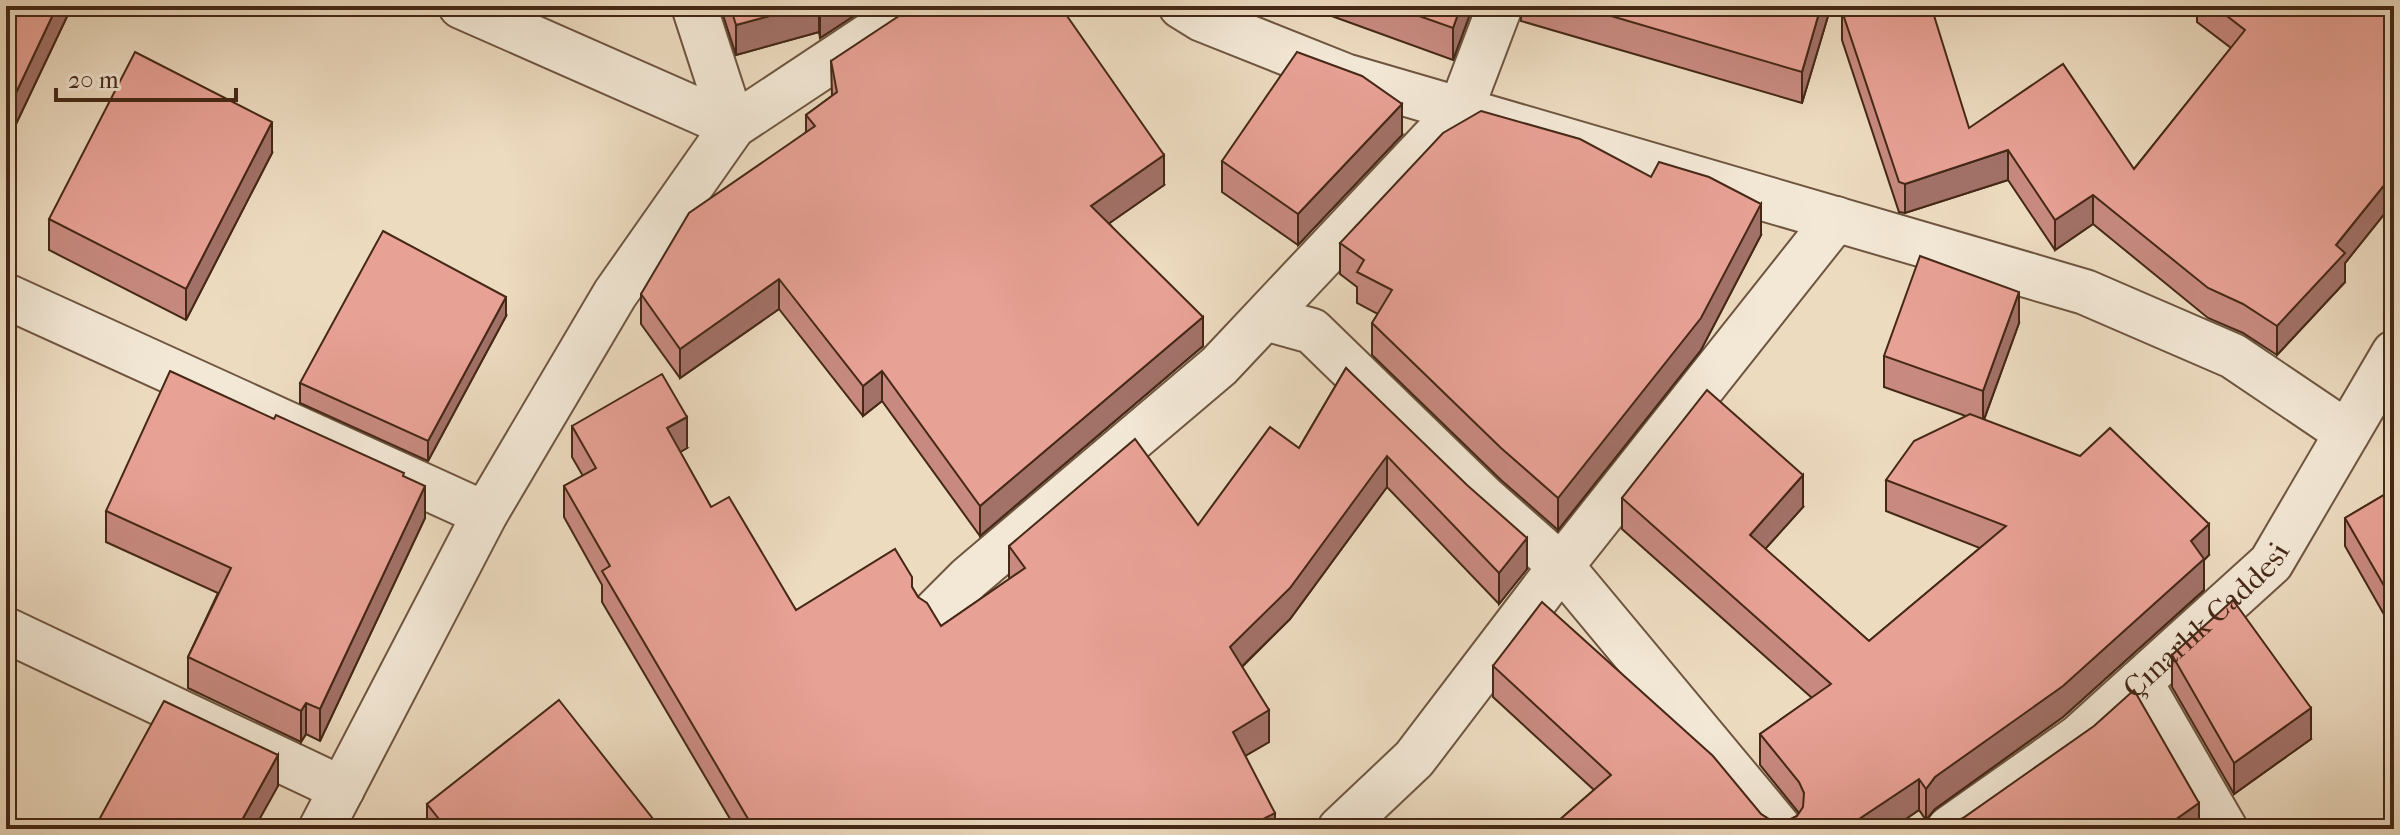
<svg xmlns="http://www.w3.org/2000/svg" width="2400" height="835" font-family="'IM FELL French Canon',serif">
	<rect width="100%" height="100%" fill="#eddbc0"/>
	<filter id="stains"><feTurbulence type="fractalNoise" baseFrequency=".0025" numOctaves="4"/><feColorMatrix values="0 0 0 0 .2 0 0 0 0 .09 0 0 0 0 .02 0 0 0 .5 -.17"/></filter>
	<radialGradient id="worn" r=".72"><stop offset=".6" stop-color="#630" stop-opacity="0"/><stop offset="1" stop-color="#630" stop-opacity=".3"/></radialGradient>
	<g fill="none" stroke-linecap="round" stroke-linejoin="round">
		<defs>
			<g id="minor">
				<polyline points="461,6 733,126"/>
				<polyline points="694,6 733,126"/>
				<polyline points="1181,6 1202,19 1345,76 2085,292 2233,356 2347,433"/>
				<polyline points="6,296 485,514"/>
				<polyline points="1265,318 1312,331 1484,498 1561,566 1780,829"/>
				<polyline points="936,611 969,578 1219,366 1461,109 1500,6"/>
				<polyline points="6,630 342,789"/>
				<polyline points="2140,682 2225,829"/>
				<polyline points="321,829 485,514 615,294 733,126 914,6"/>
				<polyline points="1340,829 1414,759 1561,566 1836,219"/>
				<path id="s1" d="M 1949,829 L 2079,737 L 2271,563 L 2394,353"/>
			</g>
		</defs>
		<use href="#minor" stroke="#6f5540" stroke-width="48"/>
		<use href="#minor" stroke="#f3e8d6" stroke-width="44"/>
	</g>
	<g fill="#c88a80" stroke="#452816" stroke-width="2">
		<polygon points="6,6 95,6 91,14 72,6 6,145"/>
		<polygon points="720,6 869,6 820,38 819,32 736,55"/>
		<polygon points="1304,6 1473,6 1453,60"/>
		<polygon points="1521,6 1831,6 1802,103 1521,21"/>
		<polygon points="2197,6 2394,6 2394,202 2345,263 2345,282 2277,355 2243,333 2208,318 2093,224 2055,250 2008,180 1905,213 1899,212 1842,40 1842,11 1969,128 2134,169 2231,48 2197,22"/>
		<polygon points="831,61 1164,185 1109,223 1203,346 980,536 882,401 863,416 779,309 680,378 641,324 641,294 806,132 806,115 832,96"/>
		<polygon points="1402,135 1298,245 1222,192 1222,161"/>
		<polygon points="272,153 186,320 49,250 49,219"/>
		<polygon points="1761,235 1701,350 1558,530 1501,480 1372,355 1372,323 1378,314 1357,303 1357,287 1340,274 1340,243"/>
		<polygon points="506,316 428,461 300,403 300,383"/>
		<polygon points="2019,323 1984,420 2209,555 2204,560 2204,590 2063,717 1935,809 1926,820 1919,810 1891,829 1549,829 1594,790 1493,697 1493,666 1761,814 1772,821 1785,822 1797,816 1799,813 1760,765 1760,734 1812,698 1622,529 1622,498 1803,507 1765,549 1869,641 1980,548 1886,511 1886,480 1966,416 1884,387 1884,356"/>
		<polygon points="1346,368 1527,569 1499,604 1387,487 1290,619 1242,667 1269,742 1245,756 1275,829 736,829 602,602 602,585 564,517 564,486 583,476 572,457 572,426 687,448 680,452 711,507 796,610 912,587 918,597 941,626 1010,579 1009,577 1009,546 1198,525 1299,448"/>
		<polygon points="404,477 425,518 320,741 306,734 301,742 188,688 188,657 218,593 106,542 106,511"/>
		<polygon points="2394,489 2394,632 2345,546 2345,518"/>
		<polygon points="2172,655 2311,739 2234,794 2172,687"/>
		<polygon points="427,804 661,829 427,829"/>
	</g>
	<g fill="#a27168" stroke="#452816" stroke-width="2">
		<polygon points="57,6 72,6 6,145 6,114"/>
		<polygon points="807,6 819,6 819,32 736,55 736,25"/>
		<polygon points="824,6 869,6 820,38 820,8"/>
		<polygon points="1461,6 1473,6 1453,60 1453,28"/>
		<polygon points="1821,6 1831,6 1802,103 1802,72"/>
		<polygon points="1402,104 1402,135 1298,245 1298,214"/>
		<polygon points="272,122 272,153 186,320 186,289"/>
		<polygon points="2008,150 2008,180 1905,213 1905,184"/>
		<polygon points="1164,155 1164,185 1091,236 1091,206"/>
		<polygon points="2394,173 2394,202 2345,263 2345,282 2277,355 2277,326 2336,245"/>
		<polygon points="2093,195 2093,224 2055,250 2055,220"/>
		<polygon points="1761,204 1761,235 1701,350 1558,530 1558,498"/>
		<polygon points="779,279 779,309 680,378 680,349"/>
		<polygon points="2019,292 2019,323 1983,422 1983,391"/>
		<polygon points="506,297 506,316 428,461 428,441"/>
		<polygon points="1203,317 1203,346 980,536 980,506"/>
		<polygon points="8,352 8,383 6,387 6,356"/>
		<polygon points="882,371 882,401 863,416 863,386"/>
		<polygon points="687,417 687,448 667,460 667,428"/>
		<polygon points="1387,456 1387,487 1290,619 1230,678 1230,647"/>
		<polygon points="1803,475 1803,507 1750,566 1750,535"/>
		<polygon points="425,486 425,518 320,741 320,709"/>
		<polygon points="2209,524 2209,555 2204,560 2204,590 2063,717 1935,809 1926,820 1926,789 1935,777"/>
		<polygon points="1527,538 1527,569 1499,604 1499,573"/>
		<polygon points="306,703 306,734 301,742 301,711"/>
		<polygon points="2311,708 2311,739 2234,794 2234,763"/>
		<polygon points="1269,710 1269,742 1233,763 1233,732"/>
		<polygon points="278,755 278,786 254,829 237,829"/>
		<polygon points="1919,779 1919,810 1891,829 1844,829"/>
		<polygon points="2199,803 2199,829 2162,829"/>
		<polygon points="1275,813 1275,829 1243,829"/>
	</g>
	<g fill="#e8a195" stroke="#452816" stroke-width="2">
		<polygon points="6,6 57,6 6,114"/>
		<polygon points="730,6 807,6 736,25"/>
		<polygon points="914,6 1060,6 1164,155 1091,206 1203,317 980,506 882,371 863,386 779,279 680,349 641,294 689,213 815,126 806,115 837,92 831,61"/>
		<polygon points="1391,6 1461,6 1453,28"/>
		<polygon points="1577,6 1821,6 1802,72"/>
		<polygon points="1856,6 1931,6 1969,128 2063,64 2134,169 2245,30 2214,6 2394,6 2394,173 2336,245 2345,253 2277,326 2243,304 2208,288 2093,195 2055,220 2008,150 1905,184 1899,182 1842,11"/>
		<polygon points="135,52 272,122 186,289 49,219"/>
		<polygon points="1297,52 1362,76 1402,104 1298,214 1222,161"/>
		<polygon points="1481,111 1580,139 1651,177 1659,162 1709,177 1761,204 1701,318 1558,498 1501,448 1372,323 1392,290 1357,272 1364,260 1340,243 1443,133"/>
		<polygon points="383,231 506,297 428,441 300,383"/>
		<polygon points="1920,256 2019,292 1983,391 1884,356"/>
		<polygon points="1346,368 1467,485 1527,538 1499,573 1387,456 1290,588 1230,647 1269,710 1233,732 1275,813 1243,829 754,829 602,571 610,566 564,486 596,468 572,426 662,374 687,417 667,428 711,507 729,497 796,610 895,549 912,577 912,587 918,597 927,603 941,626 1025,568 1009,546 1135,439 1198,525 1270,427 1299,448"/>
		<polygon points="170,371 274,419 276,415 404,473 403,476 425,486 320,709 306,703 301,711 188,657 231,568 106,511"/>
		<polygon points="1707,390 1803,475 1750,535 1869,641 2006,526 1886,480 1914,441 1970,414 2080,456 2110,428 2209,524 2191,541 2204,559 2063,686 1935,777 1926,789 1919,779 1844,829 1549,829 1611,775 1493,666 1542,602 1713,756 1761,814 1772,821 1785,822 1797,816 1803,807 1804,793 1799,782 1760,734 1831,684 1622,498"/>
		<polygon points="2394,489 2394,603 2345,518"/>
		<polygon points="2233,600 2311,708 2234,763 2172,655"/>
		<polygon points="2134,690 2199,803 2162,829 1955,829 1951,823 1963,818 2094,726"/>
		<polygon points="559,700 661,829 447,829 427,804"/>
		<polygon points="164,701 278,755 237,829 94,829"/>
	</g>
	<g text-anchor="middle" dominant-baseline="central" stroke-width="6" stroke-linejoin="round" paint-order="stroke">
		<g font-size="30" fill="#452816" stroke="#f3e8d6">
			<text stroke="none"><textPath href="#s1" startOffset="332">Çınarlık Caddesi</textPath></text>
		</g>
	</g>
	<rect width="2400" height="835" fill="none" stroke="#eddbc0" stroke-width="32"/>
	<rect x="8" y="8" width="2384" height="819" fill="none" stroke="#452816" stroke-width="4"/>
	<rect x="16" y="16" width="2368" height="803" fill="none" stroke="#452816" stroke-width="2"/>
	<path d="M56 88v12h180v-12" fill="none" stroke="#452816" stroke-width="4"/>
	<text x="68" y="88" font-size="24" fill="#452816" stroke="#f3e8d6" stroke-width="6" paint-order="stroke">20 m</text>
	<rect width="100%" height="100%" filter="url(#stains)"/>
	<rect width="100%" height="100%" fill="url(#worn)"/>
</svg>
